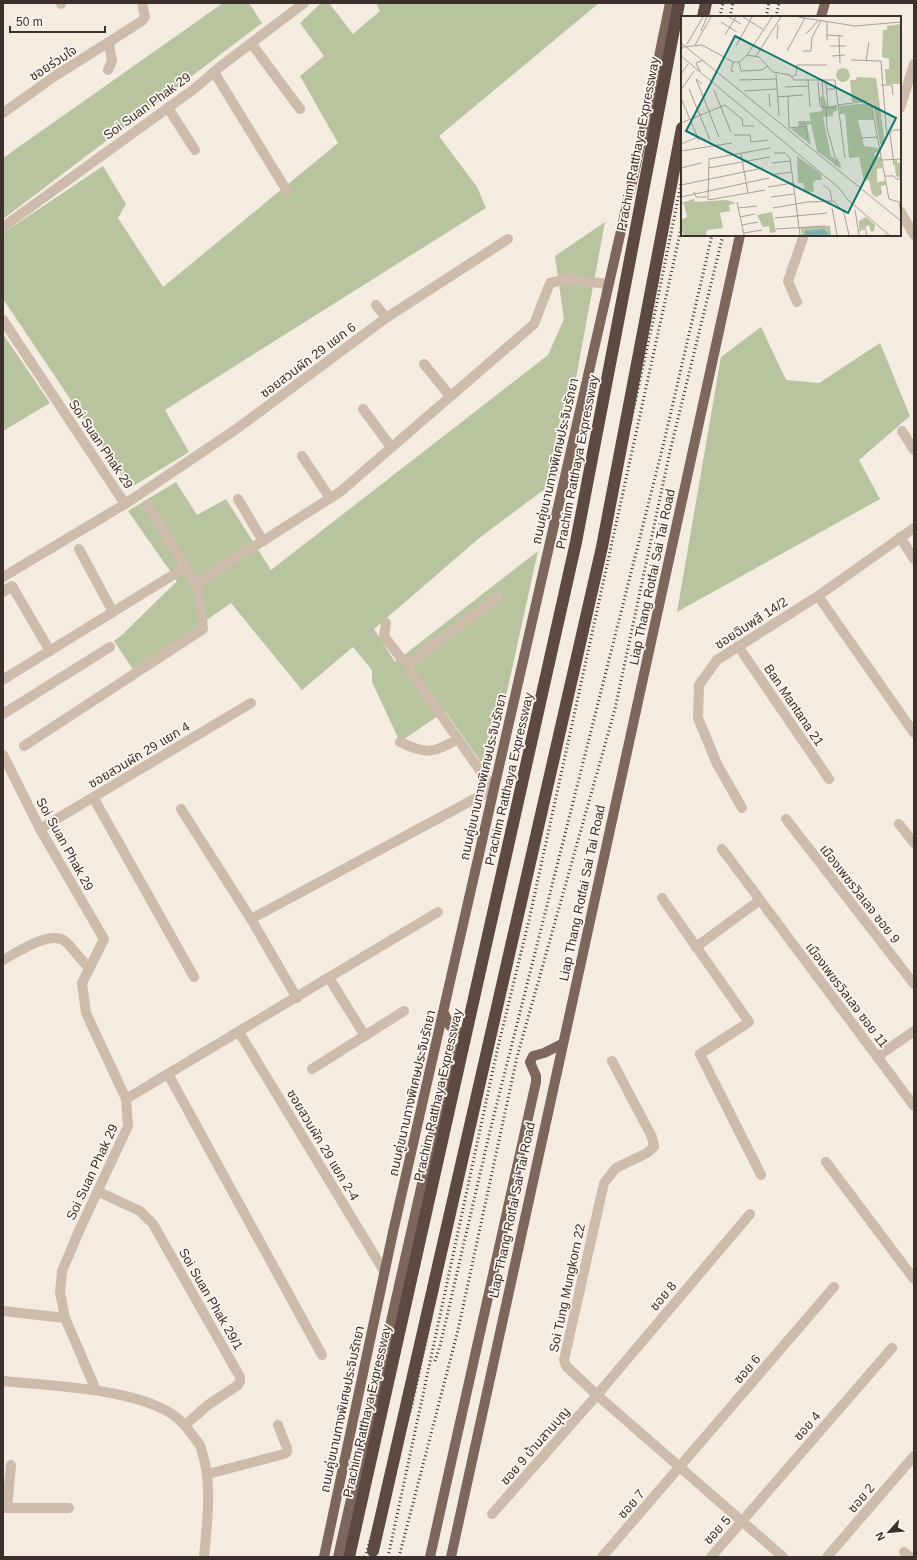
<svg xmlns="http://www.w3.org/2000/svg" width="917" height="1560" font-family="Arial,'Noto Sans Thai',sans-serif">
	<rect width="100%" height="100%" fill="#f4ebe1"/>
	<g fill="#b8c4a0">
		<polygon points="223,3 249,3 262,23 3,219 3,158"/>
		<polygon points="321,3 329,3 353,34 380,11 376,3 599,3 439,136 477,187 486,208 165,410 189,452 130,488 3,299 3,233 103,166 126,204 118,218 163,287 338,143 300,76 324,56 300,23"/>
		<polygon points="605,222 557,480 478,539 374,629 395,662 538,551 491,764 481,762 445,711 400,742 372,682 372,670 353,647 302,690 231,603 134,671 114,641 123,634 177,581 128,511 176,482 197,515 226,499 271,570 548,355 564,319 555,256"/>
		<polygon points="761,327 786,380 819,383 880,343 910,416 859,460 880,499 677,612 721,357"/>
		<polygon points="3,334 50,403 3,431"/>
	</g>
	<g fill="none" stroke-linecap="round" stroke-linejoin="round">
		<g stroke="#cdbbac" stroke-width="10">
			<polyline points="61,3 61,4"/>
			<polyline points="251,43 300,109"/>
			<polyline points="108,70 112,61 109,44"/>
			<polyline points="214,72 287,191"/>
			<polyline points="168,108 195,150"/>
			<polyline points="900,108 914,64"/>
			<polyline points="3,113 55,76 142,21 145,17 142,3"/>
			<polyline points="900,211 914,235"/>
			<polyline points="3,227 194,89 221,66 304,3"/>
			<polyline points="797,302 788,281 804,235"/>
			<polyline points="376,305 386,318"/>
			<polyline points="3,320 125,504 3,577"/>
			<polyline points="424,364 450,396"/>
			<polyline points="363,409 391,447"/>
			<polyline points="902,431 914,450"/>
			<polyline points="302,456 330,498"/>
			<polyline points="238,499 263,541"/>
			<polyline points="125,504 235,430 386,318 508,239"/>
			<polyline points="148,504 195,584 340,492 534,324 550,283 568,279 608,284"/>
			<polyline points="900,537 914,559"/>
			<polyline points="79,549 113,612"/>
			<polyline points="3,592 12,586 50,651"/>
			<polyline points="818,596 914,733"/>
			<polyline points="386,623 384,636 400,657 409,666"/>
			<polyline points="738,646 829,779"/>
			<polyline points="4,679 186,567"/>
			<polyline points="3,714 110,647"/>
			<path d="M 400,742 C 427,755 433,753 458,739"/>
			<polyline points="24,746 203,629 198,582"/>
			<polyline points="3,755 40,829 104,939 82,983 86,1013 126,1099 128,1126 79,1231 62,1271 60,1292 65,1318 96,1390"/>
			<polyline points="93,797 194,977"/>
			<polyline points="742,808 717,764 698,718 699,685 717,660 818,596 914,528"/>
			<polyline points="181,809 251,919 297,998"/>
			<polyline points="786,819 914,984"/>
			<polyline points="899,824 914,843"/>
			<polyline points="40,829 251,703"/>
			<polyline points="722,849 914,1106"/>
			<polyline points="662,898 749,1022 700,1054 761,1175"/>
			<polyline points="251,919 493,789 411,672 409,666 413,660 498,597"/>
			<polyline points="696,947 760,900"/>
			<path d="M 3,960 C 18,952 51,929 66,942 C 74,950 81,960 89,968"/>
			<polyline points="329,978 365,1036"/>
			<polyline points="239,1032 384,1271"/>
			<polyline points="877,1057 914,1031"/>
			<polyline points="612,1061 652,1137 654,1147 647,1153 616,1168 604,1183 564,1360 566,1366 597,1395 783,1557"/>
			<polyline points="312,1069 404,1011"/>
			<polyline points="168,1074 322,1355"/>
			<polyline points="126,1099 438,912"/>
			<polyline points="826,1162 914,1279"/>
			<polyline points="99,1192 140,1211 153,1224 240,1377 240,1381 238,1385 208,1405 185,1425"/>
			<polyline points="3,1311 65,1318"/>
			<path d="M 3,1381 C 50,1386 132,1388 172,1414 C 181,1420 187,1427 193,1436 C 196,1440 200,1444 201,1448 C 213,1484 207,1521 204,1557"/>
			<polyline points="208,1474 284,1454 287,1452 287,1448 278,1425"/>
			<polyline points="3,1508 69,1508"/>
			<polyline points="7,1508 11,1465"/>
			<polyline points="492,1514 597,1395 750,1214"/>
			<polyline points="904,1552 910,1557"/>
			<polyline points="602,1557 834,1287"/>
			<polyline points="711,1557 892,1348"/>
			<polyline points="827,1557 914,1456"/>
		</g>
		<g stroke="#7d675c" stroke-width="10">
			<polyline points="821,17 825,3"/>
			<polyline points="324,1557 393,1232 643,134 670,3"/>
			<polyline points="338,1557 450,1059 452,1054 464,1044 463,1036 450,1026 444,1013"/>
			<polyline points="430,1557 536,1082 536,1076 530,1062 533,1056 544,1053 562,1044"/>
			<polyline points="451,1557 740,235"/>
		</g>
		<g stroke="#5c4a42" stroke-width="12">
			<polyline points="703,17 706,3"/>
			<polyline points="349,1557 576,542 679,3"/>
		</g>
		<g stroke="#3b302b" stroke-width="3" stroke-dasharray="1 3" stroke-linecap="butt">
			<polyline points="720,17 723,3"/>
			<polyline points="730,17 733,3"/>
			<polyline points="766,17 769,3"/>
			<polyline points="776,17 779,3"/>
			<polyline points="435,1361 440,1346 490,1131 664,442 712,235"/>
			<polyline points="365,1557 412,1405 489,1050 521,918 655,312 682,179"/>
			<polyline points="388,1557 497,1051 529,920 682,224"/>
			<polyline points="399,1557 458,1330 517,1057 615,709 670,451 723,235"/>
		</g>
		<polyline stroke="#5c4a42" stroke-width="12" points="373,1551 602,547 682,128"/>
	</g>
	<g text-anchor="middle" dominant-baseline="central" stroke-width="3.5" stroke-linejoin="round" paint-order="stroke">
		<g font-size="13" fill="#3b302b" stroke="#fbf5ee">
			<text transform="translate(53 63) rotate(-33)">ซอยร่วมใจ</text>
			<text transform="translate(147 106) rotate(-36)">Soi Suan Phak 29</text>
			<text transform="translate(638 144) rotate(-79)">Prachim Ratthaya Expressway</text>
			<text transform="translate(308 360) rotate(-37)">ซอยสวนผัก 29 แยก 6</text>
			<text transform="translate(101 444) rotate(56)">Soi Suan Phak 29</text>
			<text transform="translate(555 461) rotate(-77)">ถนนคู่ขนานทางพิเศษประจิมรัถยา</text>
			<text transform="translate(577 462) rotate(-79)">Prachim Ratthaya Expressway</text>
			<text transform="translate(652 577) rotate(-78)">Liap Thang Rotfai Sai Tai Road</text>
			<text transform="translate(751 623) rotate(-33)">ซอยฉิมพลี 14/2</text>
			<text transform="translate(794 705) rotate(56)">Ban Mantana 21</text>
			<text transform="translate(139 755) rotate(-31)">ซอยสวนผัก 29 แยก 4</text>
			<text transform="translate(483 777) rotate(-77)">ถนนคู่ขนานทางพิเศษประจิมรัถยา</text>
			<text transform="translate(509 779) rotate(-77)">Prachim Ratthaya Expressway</text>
			<text transform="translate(65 844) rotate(61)">Soi Suan Phak 29</text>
			<text transform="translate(582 893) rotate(-78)">Liap Thang Rotfai Sai Tai Road</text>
			<text transform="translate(860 894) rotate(52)">เมืองเพชรวิลเลจ ซอย 9</text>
			<text transform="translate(847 995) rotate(53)">เมืองเพชรวิลเลจ ซอย 11</text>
			<text transform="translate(412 1093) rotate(-77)">ถนนคู่ขนานทางพิเศษประจิมรัถยา</text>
			<text transform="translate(438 1095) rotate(-77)">Prachim Ratthaya Expressway</text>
			<text transform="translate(323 1145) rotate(59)">ซอยสวนผัก 29 แยก 2-4</text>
			<text transform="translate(92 1172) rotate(-65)">Soi Suan Phak 29</text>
			<text transform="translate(512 1210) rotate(-78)">Liap Thang Rotfai Sai Tai Road</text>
			<text transform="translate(567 1288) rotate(-78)">Soi Tung Mungkorn 22</text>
			<text transform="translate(663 1296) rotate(-50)">ซอย 8</text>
			<text transform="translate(211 1299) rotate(60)">Soi Suan Phak 29/1</text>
			<text transform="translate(747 1369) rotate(-49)">ซอย 6</text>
			<text transform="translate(342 1409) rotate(-78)">ถนนคู่ขนานทางพิเศษประจิมรัถยา</text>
			<text transform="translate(367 1411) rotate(-77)">Prachim Ratthaya Expressway</text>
			<text transform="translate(807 1426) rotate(-49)">ซอย 4</text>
			<text transform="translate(535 1446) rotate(-49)">ซอย 9 บ้านสานบุญ</text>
			<text transform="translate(861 1498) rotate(-50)">ซอย 2</text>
			<text transform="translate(631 1504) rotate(-49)">ซอย 7</text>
			<text transform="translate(717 1530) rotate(-48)">ซอย 5</text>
		</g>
	</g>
	<g transform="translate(681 16)">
		<rect width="220" height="220" fill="#f4ebe1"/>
		<path d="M 220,8 L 220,68 L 205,68 L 204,53 L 208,53 L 208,43 L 201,41 L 202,14 L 206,14 L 206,10 ZM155 59a7 7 0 1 1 14 0a7 7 0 1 1-14 0ZM 176,61 L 195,62 L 204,128 L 199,128 L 192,88 L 189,85 L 171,86 L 169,64 L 175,64 ZM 143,80 L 146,90 L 156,89 L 156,95 L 152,96 L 152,100 L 142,101 L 150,140 L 159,146 L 160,153 L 136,135 L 130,108 L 126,109 L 130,129 L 110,113 L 118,111 L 117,105 L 130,105 L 128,97 L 141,95 L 139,81 ZM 188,87 L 191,88 L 193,104 L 177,104 L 183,130 L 197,132 L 198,136 L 193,137 L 194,141 L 200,141 L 201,152 L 196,153 L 196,166 L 204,165 L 205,169 L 200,170 L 201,178 L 195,181 L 191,178 L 188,164 L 183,165 L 178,141 L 168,142 L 164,98 L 159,98 L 158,90 ZM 116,140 L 140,158 L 141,164 L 135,164 L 132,167 L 133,176 L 124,175 L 122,167 L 117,167 ZM 216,144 L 216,147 L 220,147 L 220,162 L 215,160 L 213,145 ZM 13,183 L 14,186 L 45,184 L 55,187 L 48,189 L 49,195 L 39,197 L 42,212 L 26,214 L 25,219 L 2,219 L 0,204 L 6,201 L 3,188 L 0,187 ZM 91,196 L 95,216 L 89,217 L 88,210 L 82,211 L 76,199 ZM 185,201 L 194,209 L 193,215 L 190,216 L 188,209 L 178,214 L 178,205 ZM 149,210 L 150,219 L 121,219 L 119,211 Z" fill="#b8c4a0"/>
		<path d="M 143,213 L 148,219 L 124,219 L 124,215 Z" fill="#7fb0b2"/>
		<path fill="none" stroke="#aaa098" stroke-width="1" d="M 48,1 L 60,8M 62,1 L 83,14M 117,1 L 174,10 L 220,6M 40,6 L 56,16M 20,15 L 26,1M 125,18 L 137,5M 44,19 L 55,1M 146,19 L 162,20M 158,20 L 159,47M 96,23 L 97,9M 146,24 L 146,5M 0,27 L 220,205M 6,28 L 22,1M 14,29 L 30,1M 55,30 L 71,1M 149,30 L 165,30M 0,34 L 2,31 L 21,29 L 52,46 L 58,46 L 66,39 L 91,1M 106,35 L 124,2M 122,35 L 130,35 L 131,21 L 140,5M 66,39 L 78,41 L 92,56 L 109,59 L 113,64 L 154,64 L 157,89 L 187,85 L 190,87 L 208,183 L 218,186 L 220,198M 0,40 L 158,172 L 167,184 L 208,219M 75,40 L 100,1M 151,40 L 164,39M 170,44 L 200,45 L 205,111 L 206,117 L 209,118 L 213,149M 185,45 L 188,26M 52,46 L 50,55 L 53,56M 58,46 L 60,55 L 81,54 L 87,50M 19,55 L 15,47 L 22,44M 0,58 L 7,48M 95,58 L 98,100M 110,61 L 115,59 L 116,49 L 146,49M 127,63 L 129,91M 141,63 L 142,80M 58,64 L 95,63M 137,66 L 139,90 L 145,92M 145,67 L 147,92M 21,68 L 15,63 L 38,121M 200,69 L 211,69 L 212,79M 104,71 L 128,70M 8,73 L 29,124M 145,73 L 154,73 L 154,69M 0,74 L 13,55M 33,74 L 50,116M 63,75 L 96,73M 88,78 L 89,91M 107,80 L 108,112 L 125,110 L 127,123M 96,81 L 122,79M 1,84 L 18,125M 157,89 L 164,142M 0,107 L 44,89 L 61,103 L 62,110 L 73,110M 209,118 L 212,114 L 220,114M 53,119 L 69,119 L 70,126 L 87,124M 180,122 L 197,121M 0,128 L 17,121M 0,135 L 51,127M 93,137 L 104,137 L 109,142 L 119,219M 60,138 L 67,177M 201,144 L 220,143M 91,147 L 109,145M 154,150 L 157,144 L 154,141 L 146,112 L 145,92 L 155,91M 0,152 L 20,147M 27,152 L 89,141M 90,159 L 110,156M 204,160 L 213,160 L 215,163 L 220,163M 0,169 L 82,152M 142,169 L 149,174 L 151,184M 87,171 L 112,167M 84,174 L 27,184 L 28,143 L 89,132M 13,176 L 15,181 L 26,181M 0,181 L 88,162M 90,181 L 113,178M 56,186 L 63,219M 57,192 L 76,190M 92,192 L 126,186 L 153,185 L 163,197 L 168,219M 151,192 L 156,219M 174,194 L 178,219M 59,201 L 74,198M 94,202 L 146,197M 61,209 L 77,206M 95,213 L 145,210M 178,215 L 184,212 L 186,219M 63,217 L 81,214"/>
		<path fill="#0f766e" fill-opacity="0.15" stroke="#0f766e" stroke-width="2" d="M 54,20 L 215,102 L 167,197 L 5,115 Z"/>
		<rect width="220" height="220" fill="none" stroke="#3b302b" stroke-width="2"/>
	</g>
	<rect width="917" height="1560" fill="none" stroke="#3b302b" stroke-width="8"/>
	<g transform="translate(889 1532) rotate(243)" stroke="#fbf5ee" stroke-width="3" paint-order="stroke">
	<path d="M0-3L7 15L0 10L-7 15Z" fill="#3b302b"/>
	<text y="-6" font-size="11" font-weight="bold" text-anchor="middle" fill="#3b302b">N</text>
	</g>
	<path d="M10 26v6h95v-6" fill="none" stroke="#3b302b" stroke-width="2"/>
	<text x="16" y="26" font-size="12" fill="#3b302b" stroke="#fbf5ee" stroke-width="3" paint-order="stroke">50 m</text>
</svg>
